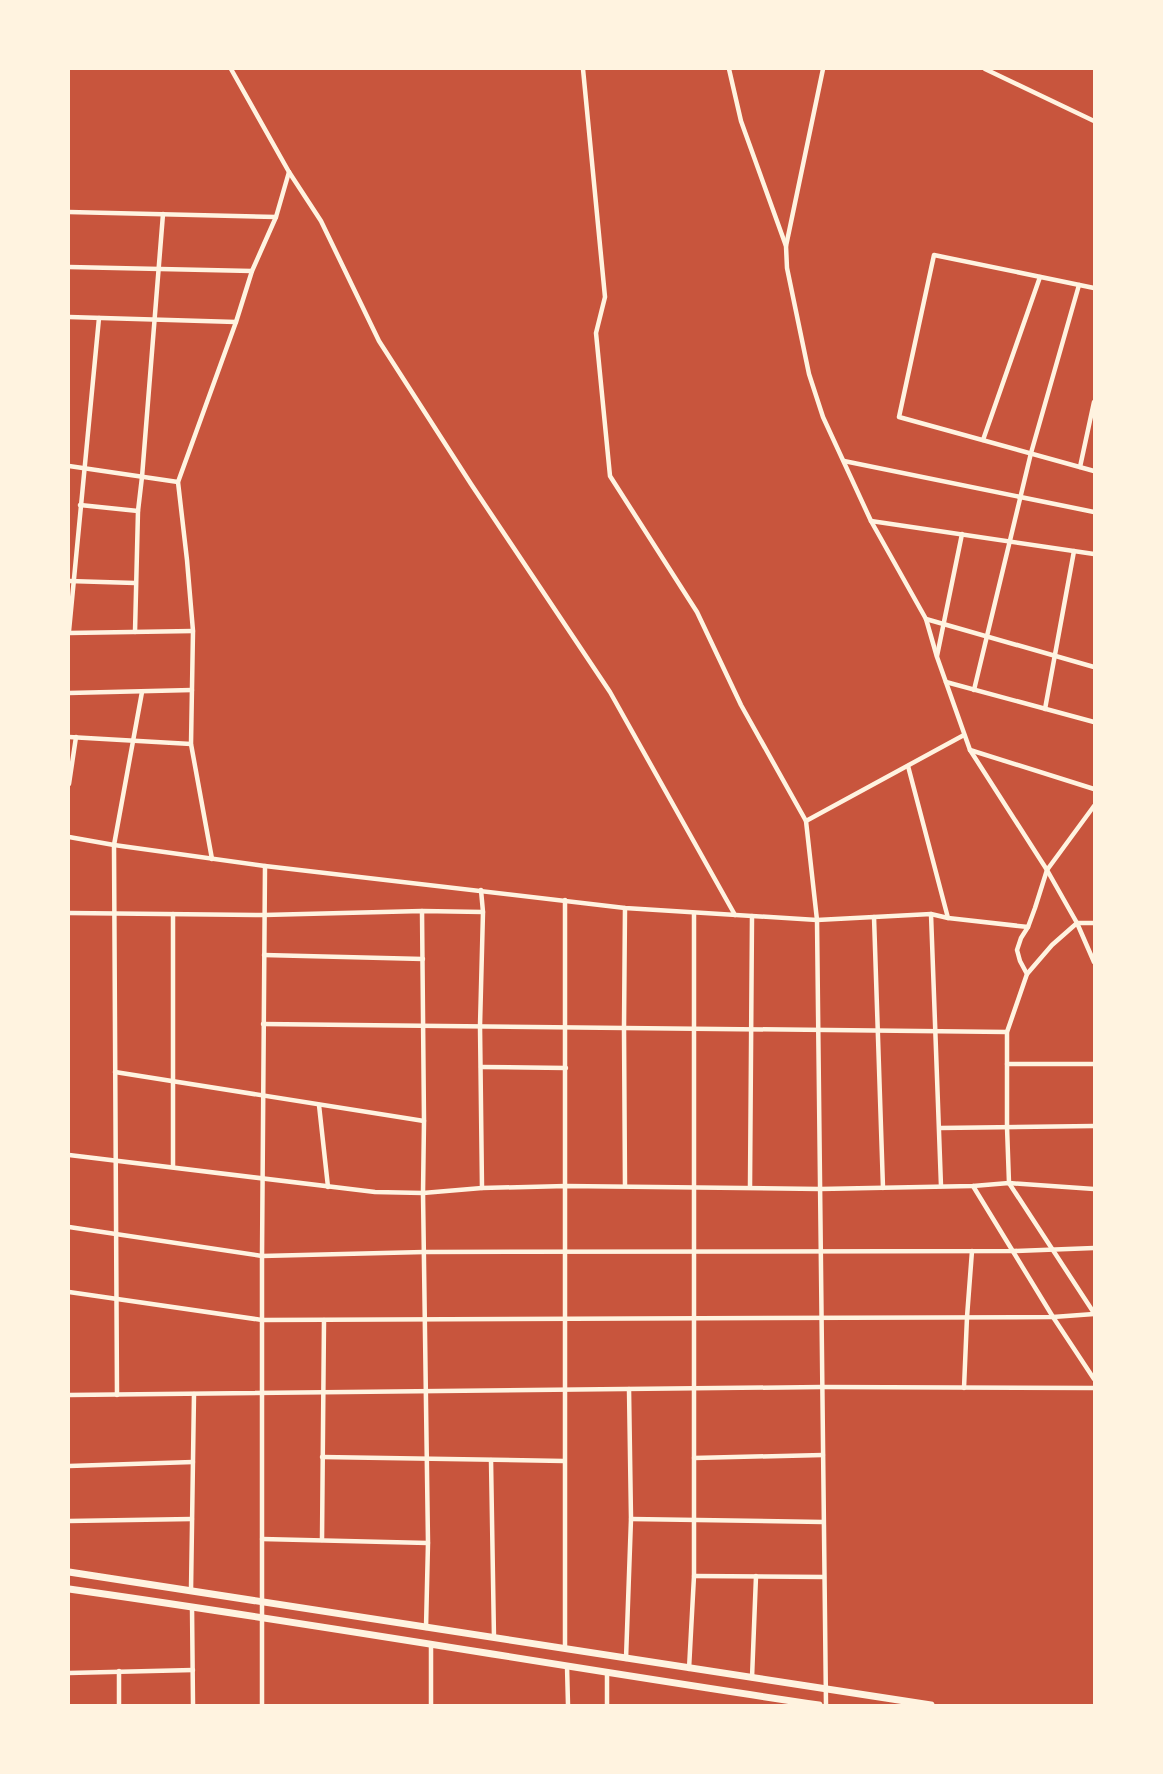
<svg xmlns="http://www.w3.org/2000/svg" width="1163" height="1774" font-family="Montserrat,sans-serif">
	<rect width="100%" height="100%" fill="#c8553d"/>
	<g fill="none" stroke-linecap="round" stroke-linejoin="round">
		<g stroke="#fff3e0" stroke-width="4.5">
			<polyline points="231,69 289,172 321,221 379,341 471,484 610,692 735,915"/>
			<polyline points="583,69 605,297 596,333 610,476 697,612 741,705 806,821 817,920 826,1705"/>
			<polyline points="729,69 741,121 786,246 787,268 809,374 823,417 871,521 926,619 937,657 970,750 1047,870 1077,923 1094,962"/>
			<polyline points="985,69 1094,121"/>
			<polyline points="69,212 276,217"/>
			<polyline points="786,246 823,69"/>
			<polyline points="69,267 252,271"/>
			<polyline points="1094,288 934,255 899,417 1094,471"/>
			<polyline points="69,317 236,322"/>
			<polyline points="983,440 1040,277"/>
			<polyline points="844,461 1094,512"/>
			<polyline points="69,466 178,482"/>
			<polyline points="1080,467 1094,402"/>
			<polyline points="80,505 138,511"/>
			<polyline points="871,521 1094,554"/>
			<polyline points="69,581 135,583"/>
			<polyline points="926,619 1094,667"/>
			<polyline points="69,631 99,318"/>
			<polyline points="135,632 138,511 142,477 163,214"/>
			<polyline points="69,633 193,631"/>
			<polyline points="937,656 962,534"/>
			<polyline points="946,682 1094,722"/>
			<polyline points="974,690 1031,453 1079,285"/>
			<polyline points="69,693 192,690"/>
			<polyline points="1045,709 1074,551"/>
			<polyline points="69,737 191,744"/>
			<polyline points="970,750 1094,789"/>
			<polyline points="908,766 948,918"/>
			<polyline points="69,784 76,737"/>
			<polyline points="1094,806 1047,870 1035,908 1028,927 1021,938 1017,950 1020,961 1027,974 1007,1032 1007,1127 1009,1183 1094,1313"/>
			<polyline points="806,821 964,735"/>
			<polyline points="69,837 114,845 265,866 625,908 817,920 931,914 948,918 1028,927"/>
			<polyline points="212,859 191,744 193,631 187,560 178,482 236,322 252,271 276,217 289,172"/>
			<polyline points="481,890 483,912 480,1026 482,1188"/>
			<polyline points="422,911 424,1121 423,1193 428,1543 426,1628"/>
			<polyline points="69,913 264,915 422,911 483,912"/>
			<polyline points="173,914 173,1167"/>
			<polyline points="931,914 941,1186"/>
			<polyline points="874,917 883,1188"/>
			<polyline points="264,955 423,959"/>
			<polyline points="1027,974 1052,945 1077,923 1094,923"/>
			<polyline points="263,1024 1007,1032"/>
			<polyline points="1007,1064 1094,1064"/>
			<polyline points="481,1067 566,1068"/>
			<polyline points="115,1072 424,1121"/>
			<polyline points="319,1105 328,1187"/>
			<polyline points="940,1128 1094,1126"/>
			<polyline points="69,1155 375,1192 423,1193 482,1188 566,1186 820,1189 973,1186 1009,1183 1094,1189"/>
			<polyline points="625,1186 624,1028 625,908"/>
			<polyline points="973,1186 1053,1317 1094,1379"/>
			<polyline points="750,1187 752,916"/>
			<polyline points="69,1227 262,1256 424,1252 1014,1251 1094,1248"/>
			<polyline points="69,1292 262,1320 1053,1317 1094,1314"/>
			<polyline points="964,1388 967,1317 972,1251"/>
			<polyline points="69,1395 822,1387 1094,1388"/>
			<polyline points="117,1395 114,845 142,692"/>
			<polyline points="322,1457 564,1461"/>
			<polyline points="694,1458 823,1455"/>
			<polyline points="491,1460 494,1638"/>
			<polyline points="69,1466 193,1462"/>
			<polyline points="631,1519 823,1522"/>
			<polyline points="69,1521 192,1519"/>
			<polyline points="262,1539 428,1543"/>
			<polyline points="322,1540 324,1320"/>
			<polyline points="694,1576 824,1577"/>
			<polyline points="191,1591 194,1394"/>
			<polyline points="192,1607 193,1705"/>
			<polyline points="431,1644 431,1705"/>
			<path d="M 565,1649 C 563,1399 567,1150 565,900"/>
			<polyline points="626,1659 631,1519 629,1389"/>
			<polyline points="567,1666 568,1705"/>
			<polyline points="689,1669 694,1576 694,913"/>
			<polyline points="119,1671 119,1705"/>
			<polyline points="69,1673 193,1670"/>
			<polyline points="607,1673 607,1705"/>
			<polyline points="752,1678 756,1576"/>
			<polyline points="262,1705 262,1256 265,866"/>
		</g>
		<g stroke="#fff3e0" stroke-width="7">
			<polyline points="69,1572 931,1705"/>
			<path d="M 69,1589 C 319,1624 569,1668 819,1705"/>
		</g>
	</g>
	<rect width="1163" height="1774" fill="none" stroke="#fff3e0" stroke-width="140"/>
</svg>
